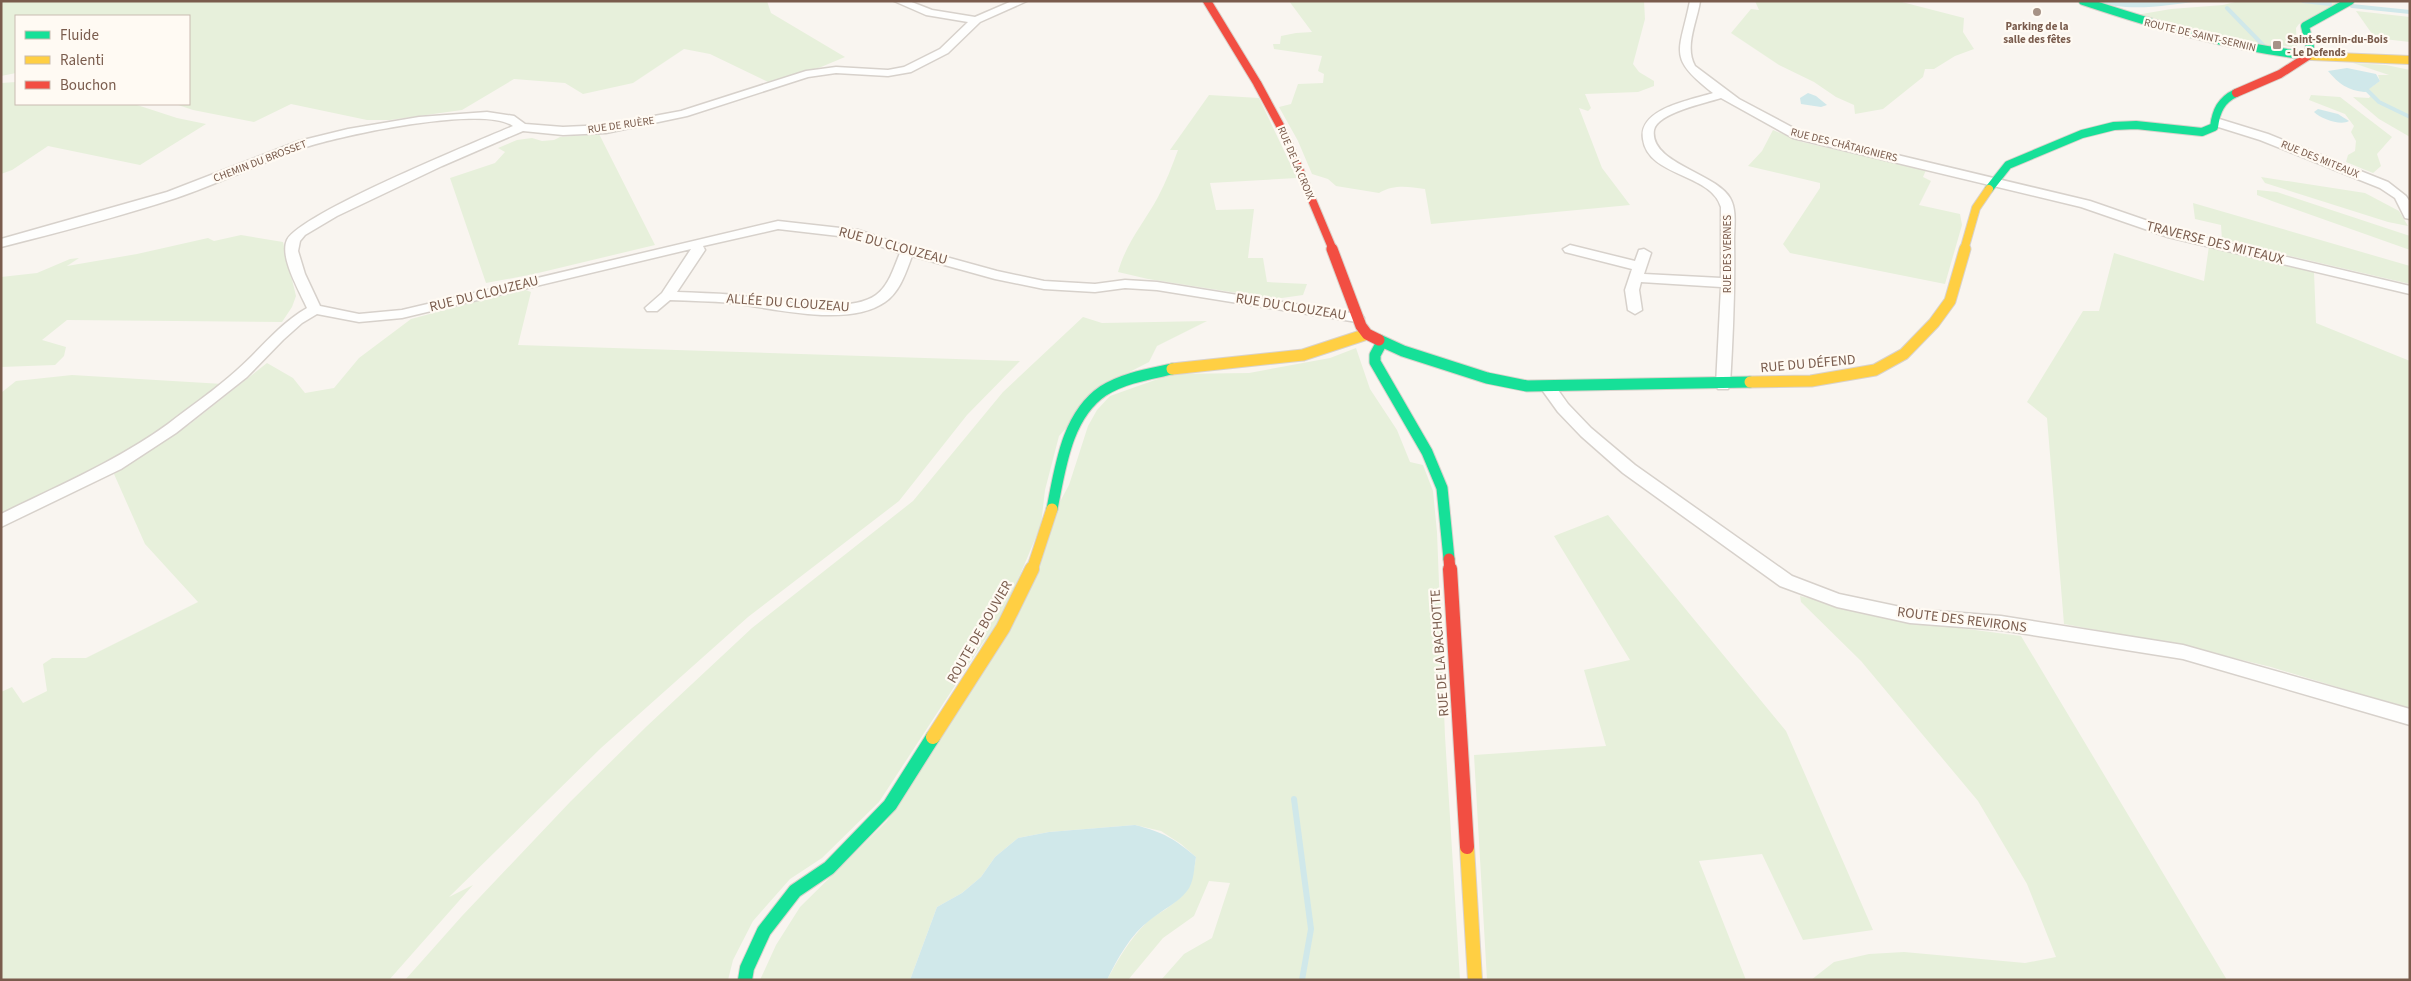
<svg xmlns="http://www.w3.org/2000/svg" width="2411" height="981" font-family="'Source Sans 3',sans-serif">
	<rect width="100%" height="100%" fill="#f9f5f0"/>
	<g fill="#e7f0db">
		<polygon points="1,1 767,1 771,13 845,57 821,67 768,82 710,54 684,49 633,83 583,94 565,83 514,79 462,110 390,120 367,120 291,104 254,122 193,110 175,104 189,104 189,16 16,16 16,73 1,76"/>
		<path d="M 1289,1 L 1644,1 L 1645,19 L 1633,64 L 1639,72 L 1654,81 L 1654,86 L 1638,92 L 1585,94 L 1591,108 L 1588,111 L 1579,108 L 1602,168 L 1630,205 L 1431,224 L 1425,189 C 1408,187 1395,184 1379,193 L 1336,186 L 1328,179 L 1312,174 L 1298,141 L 1279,107 L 1291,104 L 1298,84 L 1323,83 L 1324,74 L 1318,71 L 1322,56 L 1274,49 L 1273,44 L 1280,44 L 1281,36 L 1296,33 L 1312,32 Z"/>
		<polygon points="1755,1 1898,1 1964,18 1963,32 1974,49 1955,56 1934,69 1925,69 1923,77 1883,109 1855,114 1854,105 1836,97 1814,82 1779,65 1731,33 1751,9 1759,10"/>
		<path d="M 2239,1 L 2344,1 L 2299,24 L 2296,28 L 2297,48 L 2273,44 L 2274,47 C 2227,43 2181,28 2136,15 L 2171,9 L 2223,5 Z"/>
		<polygon points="2356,11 2410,17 2410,42 2375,38"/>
		<polygon points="2353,63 2386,65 2410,70 2410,137 2379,119 2353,97 2369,98 2372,94 2367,90 2380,81 2378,75 2389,75"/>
		<polygon points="16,82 16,104 134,104 177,118 206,124 140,165 48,146 12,170 1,174 1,83"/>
		<path d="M 1209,95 L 1259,98 L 1297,178 L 1210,183 L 1216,210 L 1254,209 L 1248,258 L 1263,258 L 1267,282 L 1307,284 L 1303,295 L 1275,299 L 1148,279 L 1118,272 C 1126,243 1144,223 1158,197 C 1166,182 1172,166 1178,150 L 1170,150 Z"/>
		<polygon points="2311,95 2340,97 2392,137 2377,154 2381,166 2373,173 2346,162 2348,155 2355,151 2356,141 2351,132 2354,126 2345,114 2309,100"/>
		<polygon points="1773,130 1802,142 1926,170 1923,177 1931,181 1919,205 1960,214 1962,225 1945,284 1790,253 1783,244 1820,188 1820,183 1748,166 1762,151"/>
		<polygon points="599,134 655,245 534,274 486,283 450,178 495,163 505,152 498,148 517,140 532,138 542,141 554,140 560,137"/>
		<polygon points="2261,177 2365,193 2399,211 2408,226 2388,222 2265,183"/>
		<polygon points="2257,190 2277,192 2410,236 2410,250 2272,201 2257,195"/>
		<polygon points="2193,203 2410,266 2410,284 2222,240 2221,225 2195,219"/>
		<polygon points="241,235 283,242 296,296 292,307 282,322 67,320 42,340 66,347 64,356 55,365 1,367 1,277 37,273 70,259 79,258 67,266 137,254 208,238 214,241"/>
		<polygon points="2209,246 2314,272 2316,323 2410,361 2410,709 2271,667 2188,647 2064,624 2047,418 2027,402 2083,311 2099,311 2114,253 2204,281"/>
		<polygon points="523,289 531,292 518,345 1020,361 967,415 899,501 748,617 601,748 449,897 473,885 389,980 1,980 1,692 12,687 23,703 47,691 43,664 52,658 86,658 198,602 145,544 114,474 190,424 267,363 293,378 305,393 334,388 359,358 411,319"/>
		<polygon points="1083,317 1102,323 1207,321 1157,346 1149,362 1106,384 1059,436 1045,490 1041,525 1007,606 879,802 822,858 790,879 753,921 733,960 728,980 405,980 462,916 570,802 647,726 752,628 913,501 1003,392"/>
		<path d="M 1356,348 L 1370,389 L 1397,430 L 1410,462 L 1423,465 L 1433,491 L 1437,532 L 1445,736 L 1460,980 L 1161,980 L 1184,954 L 1212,938 L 1230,883 L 1209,881 L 1194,916 L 1163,938 L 1128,980 L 1107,980 C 1118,959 1130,939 1147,922 C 1152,917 1160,913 1166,909 C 1189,893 1192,884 1196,857 L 1181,844 L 1161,831 L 1135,825 L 1049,832 L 1018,838 L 995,857 L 981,877 L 962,893 L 937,907 L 910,980 L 760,980 L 776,945 L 800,907 L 887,821 L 1069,485 L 1088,426 L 1097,410 L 1110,396 L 1172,374 L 1249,373 L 1330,358 Z"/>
		<polygon points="72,375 223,384 170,423 118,457 1,514 1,393 16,381"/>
		<polygon points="1608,515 1786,731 1873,930 1803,940 1762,854 1699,861 1746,980 1487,980 1474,755 1606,746 1584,670 1630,660 1554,536"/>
		<polygon points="1800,596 1898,620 2021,636 2227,980 1811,980 1834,962 1869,954 1904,952 2025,963 2056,957 2027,884 1978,801 1861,661 1801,602"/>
	</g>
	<g fill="#d0e8ea">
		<path d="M 2096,1 L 2201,1 C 2168,5 2128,13 2096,1 Z"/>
		<path d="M 2347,68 L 2376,74 L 2380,81 L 2365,92 C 2348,91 2338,83 2328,71 Z"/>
		<polygon points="1808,93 1816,96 1827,105 1821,107 1801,104 1800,98"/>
		<path d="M 2318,109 L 2338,114 L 2349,121 C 2341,126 2321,119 2314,112 Z"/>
		<path d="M 1135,825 C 1163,832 1175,839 1196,857 C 1194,868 1194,883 1187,891 C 1178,903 1162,910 1150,920 C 1131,934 1117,959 1107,980 L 910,980 L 937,907 L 962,893 L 981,877 L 995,857 L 1018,838 L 1049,832 Z"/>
	</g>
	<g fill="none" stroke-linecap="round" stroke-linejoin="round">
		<g stroke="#d0e8ea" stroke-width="4">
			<polyline points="2303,1 2330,4"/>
			<polyline points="2352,6 2410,12"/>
			<polyline points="2227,8 2263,45"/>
			<polyline points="2362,89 2367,90 2379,102 2410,117"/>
		</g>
		<polyline stroke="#d0e8ea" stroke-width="6" points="1294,799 1311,929 1302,980"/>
		<defs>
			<g id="street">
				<path d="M 894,1 L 909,1 L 932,10 L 975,17 L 1012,1 L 1027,1 L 980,22 L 948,53 L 911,72 L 888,76 L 836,73 L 808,77 L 687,116 L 606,133 L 563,135 L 523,131 L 442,166 L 337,216 L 305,235 L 300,241 L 298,251 L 305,274 L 320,306 L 359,314 L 402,310 L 778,221 L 858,230 L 899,244 L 997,271 L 1044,281 L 1095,284 L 1125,280 L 1157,282 L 1357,314 L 1362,315 L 1364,318 L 1362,321 L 1357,322 L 1157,290 L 1125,288 L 1095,292 L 1044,289 L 995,279 L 912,256 C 906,272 900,292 885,302 C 848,328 774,308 731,303 C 711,301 691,301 670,300 L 657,311 L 647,311 L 645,308 L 662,293 L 691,249 L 402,318 L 359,322 L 317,314 L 302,323 L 283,340 L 247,377 L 176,433 L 121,469 L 1,527 L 1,514 C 58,486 117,461 168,424 C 191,406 215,390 237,370 C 261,349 279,324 307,308 C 300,292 279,257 287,240 C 301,213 476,142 513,126 C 483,105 343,135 306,147 C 262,162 220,183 176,198 C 118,217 60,232 1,247 L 1,239 L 167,192 L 299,141 L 348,129 L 419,117 L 487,112 L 514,116 L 525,124 L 563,127 L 606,125 L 681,111 L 806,71 L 836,67 L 888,70 L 904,67 L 940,49 L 968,22 L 926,15 ZM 778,229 L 856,238 L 900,253 C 894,267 889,286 876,295 C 847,316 769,299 734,295 C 715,293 696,293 677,292 L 705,250 L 703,246 Z"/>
				<path d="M 1690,1 L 1700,1 C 1697,22 1684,46 1695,66 L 1739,99 L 1801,132 L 2090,201 L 2177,231 L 2410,286 L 2410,294 L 2168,237 L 2081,207 L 1793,138 L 1721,98 C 1706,103 1657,113 1654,130 C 1649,163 1716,173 1730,198 C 1737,210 1734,227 1734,240 C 1735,288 1733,336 1730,385 L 1728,389 L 1718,389 L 1716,385 L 1721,287 L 1641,282 L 1639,290 L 1642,310 L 1635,314 L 1628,310 L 1625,290 L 1632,269 L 1565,252 L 1563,249 L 1570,245 L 1635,261 L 1639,250 L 1644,249 L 1651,253 L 1644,274 L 1721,278 L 1721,207 C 1711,173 1648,177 1643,139 C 1638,108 1692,100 1713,93 C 1666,57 1680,52 1690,1 Z"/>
				<polygon points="2216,118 2268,134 2388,182 2406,196 2410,202 2410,219 2405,218 2395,198 2380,188 2260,140 2212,125 2212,119"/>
				<polygon points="1548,382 1553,383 1568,404 1591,428 1635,465 1792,576 1839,594 1910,609 2001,616 2183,645 2410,709 2410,725 2183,659 2001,630 1910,623 1837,607 1780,586 1623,473 1581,436 1558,412 1540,387"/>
			</g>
			<g id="fast-far2">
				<path d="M 2083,1 C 2158,26 2233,48 2312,56"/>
				<polyline points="2308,56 2310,47 2305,26 2350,1"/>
				<path d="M 1989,189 L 2008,165 L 2082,134 L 2114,126 L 2136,125 L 2202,132 L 2214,127 C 2216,111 2221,100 2236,93"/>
			</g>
			<g id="fast-far1">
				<polyline points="1379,340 1403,351 1487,378 1527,386 1750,382"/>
				<polyline points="1382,342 1375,355 1375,362 1427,452 1442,488 1449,559"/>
				<path d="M 1052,509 C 1060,470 1066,416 1103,391 C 1123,378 1149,374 1172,369"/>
			</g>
			<polyline id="fast" points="745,980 747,968 764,931 795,891 829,868 890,805 933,737"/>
			<g id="slow-far2">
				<polyline points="2312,56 2410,60"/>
				<polyline points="1964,250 1976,208 1989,189"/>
			</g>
			<g id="slow-far1">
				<polyline points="1172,369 1303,355 1367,334"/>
				<polyline points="1750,382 1811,381 1875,370 1904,354 1934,323 1950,301 1965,249"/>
				<polyline points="1032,570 1052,509"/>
			</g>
			<g id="slow">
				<polyline points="933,737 1003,628 1032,569"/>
				<polyline points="1467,847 1475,980"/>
			</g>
			<g id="jam-far2">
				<polyline points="1207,1 1257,83 1284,133 1333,250"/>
				<polyline points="2236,93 2280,74 2308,56"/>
			</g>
			<g id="jam-far1">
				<polyline points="1332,249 1361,326 1367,334 1379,340"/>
				<polyline points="1449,559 1450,570"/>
			</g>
			<polyline id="jam" points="1450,569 1467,847"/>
		</defs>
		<use href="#street" stroke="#d7d1cb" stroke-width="3"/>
		<use href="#fast-far2" stroke="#d9d2cb" stroke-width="10"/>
		<use href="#fast-far1" stroke="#d9d2cb" stroke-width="13"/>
		<use href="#fast" stroke="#d9d2cb" stroke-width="16"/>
		<use href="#slow-far2" stroke="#d9d2cb" stroke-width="10"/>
		<use href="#slow-far1" stroke="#d9d2cb" stroke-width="13"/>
		<use href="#slow" stroke="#d9d2cb" stroke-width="16"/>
		<use href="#jam-far2" stroke="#d9d2cb" stroke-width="10"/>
		<use href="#jam-far1" stroke="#d9d2cb" stroke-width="13"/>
		<use href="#jam" stroke="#d9d2cb" stroke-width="16"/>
		<use href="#street" fill="#fefefd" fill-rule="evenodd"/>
		<use href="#fast-far2" stroke="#16e098" stroke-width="8"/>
		<use href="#fast-far1" stroke="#16e098" stroke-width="11"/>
		<use href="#fast" stroke="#16e098" stroke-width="14"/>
		<use href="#slow-far2" stroke="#ffcf43" stroke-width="8"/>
		<use href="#slow-far1" stroke="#ffcf43" stroke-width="11"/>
		<use href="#slow" stroke="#ffcf43" stroke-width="14"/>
		<use href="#jam-far2" stroke="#f24e42" stroke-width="8"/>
		<use href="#jam-far1" stroke="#f24e42" stroke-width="11"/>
		<use href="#jam" stroke="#f24e42" stroke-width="14"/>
	</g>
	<g fill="#a69286" stroke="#fffaf3" stroke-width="2">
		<circle cx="2037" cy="12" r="5"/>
		<rect x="2272" y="40" width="10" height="10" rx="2.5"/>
	</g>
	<g text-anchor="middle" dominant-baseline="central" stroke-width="4.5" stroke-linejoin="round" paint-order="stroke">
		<g font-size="11" font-weight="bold" fill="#7a5c4d" stroke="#fffaf3">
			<text x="2037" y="26">Parking de la<tspan x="2037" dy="13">salle des fêtes</tspan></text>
			<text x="2287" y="39" text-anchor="start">Saint-Sernin-du-Bois<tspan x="2287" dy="13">- Le Defends</tspan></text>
		</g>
		<g font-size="11" fill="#7a5c4d" stroke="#fffaf3">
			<text transform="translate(2200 35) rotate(13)">ROUTE DE SAINT-SERNIN</text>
			<text transform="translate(621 125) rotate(-8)">RUE DE RUÈRE</text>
			<text transform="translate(1844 145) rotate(14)">RUE DES CHÂTAIGNIERS</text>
			<text transform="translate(2320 159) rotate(22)">RUE DES MITEAUX</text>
			<text transform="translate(260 161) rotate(-21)">CHEMIN DU BROSSET</text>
			<text transform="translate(1296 163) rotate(67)">RUE DE LA CROIX</text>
			<text transform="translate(1727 254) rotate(-90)">RUE DES VERNES</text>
		</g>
		<g font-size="14" fill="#7a5c4d" stroke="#fffaf3">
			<text transform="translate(2215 243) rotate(14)">TRAVERSE DES MITEAUX</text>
			<text transform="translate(893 246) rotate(15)">RUE DU CLOUZEAU</text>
			<text transform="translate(484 294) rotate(-14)">RUE DU CLOUZEAU</text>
			<text transform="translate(788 303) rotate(4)">ALLÉE DU CLOUZEAU</text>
			<text transform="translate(1291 307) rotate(9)">RUE DU CLOUZEAU</text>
			<text transform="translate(1808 364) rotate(-5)">RUE DU DÉFEND</text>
			<text transform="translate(1962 620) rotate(7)">ROUTE DES REVIRONS</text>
			<text transform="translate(980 632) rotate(-60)">ROUTE DE BOUVIER</text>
			<text transform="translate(1440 653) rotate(-94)">RUE DE LA BACHOTTE</text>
		</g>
	</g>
	<rect width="2411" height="981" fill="none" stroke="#7a5c4d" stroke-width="5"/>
	<rect x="15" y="15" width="175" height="90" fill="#fffaf3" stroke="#cabbb1"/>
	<rect x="25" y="31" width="25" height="8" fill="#16e098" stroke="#cabbb1"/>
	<text x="60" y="40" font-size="15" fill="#7a5c4d">Fluide</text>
	<rect x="25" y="56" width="25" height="8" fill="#ffcf43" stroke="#cabbb1"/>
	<text x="60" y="65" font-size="15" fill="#7a5c4d">Ralenti</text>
	<rect x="25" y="81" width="25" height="8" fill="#f24e42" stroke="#cabbb1"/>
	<text x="60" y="90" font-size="15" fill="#7a5c4d">Bouchon</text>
</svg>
